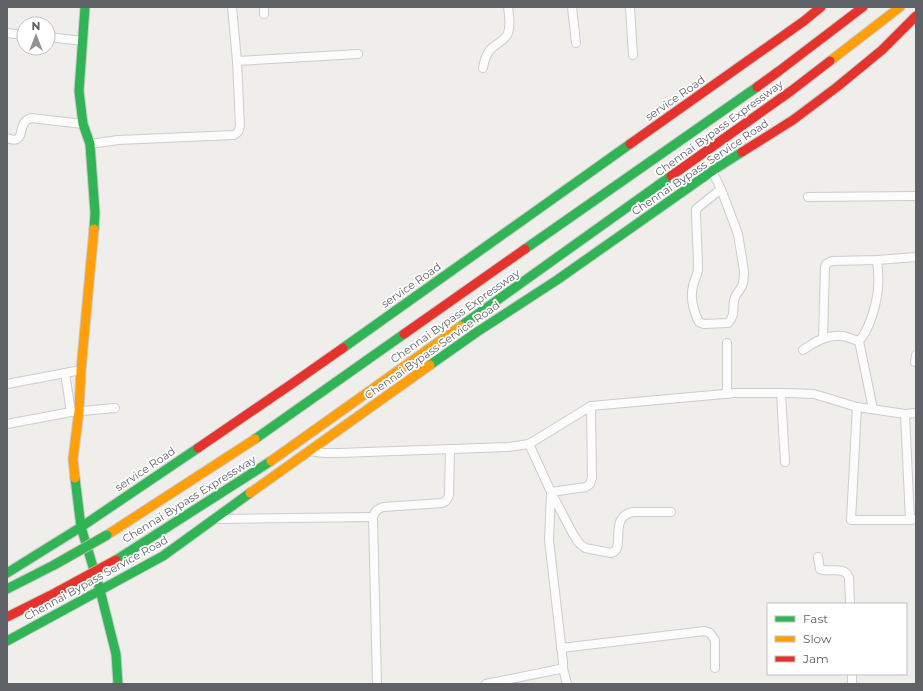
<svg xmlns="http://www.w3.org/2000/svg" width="923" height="691" font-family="Montserrat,sans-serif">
	<rect width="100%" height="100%" fill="#efeeea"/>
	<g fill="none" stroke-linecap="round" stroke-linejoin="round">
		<defs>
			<g id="street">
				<polyline points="264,7 264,14"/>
				<polyline points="572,7 576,43"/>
				<polyline points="630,7 633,55"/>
				<polyline points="7,33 24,35"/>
				<polyline points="48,37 83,41"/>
				<polyline points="237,61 358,54"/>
				<path d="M 483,68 C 484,62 486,55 490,50 C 495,44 506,40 508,33 C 511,25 509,15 508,7"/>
				<path d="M 7,138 C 10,139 14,141 17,139 C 24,136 18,122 31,118 L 83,124"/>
				<path d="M 90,144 L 118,140 L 234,135 C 238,133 239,131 240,126 L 237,61 L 232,7"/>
				<path d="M 712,171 L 721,189 L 738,234 L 744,271 C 744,276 744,281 742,286 C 740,290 737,293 735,297 C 731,307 737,314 728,323 L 704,324 L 699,322 C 694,312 690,298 693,286 C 694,280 698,275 698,269 C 698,249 696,229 696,209 L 721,189"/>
				<polyline points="808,197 916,196"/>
				<polyline points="823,338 825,267 826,264 832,261 877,260 916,257"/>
				<polyline points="727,343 727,394"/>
				<path d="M 803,350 C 815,341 828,334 843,336 C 848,337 854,340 859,341"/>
				<polyline points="915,362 916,355"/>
				<polyline points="65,373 71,412"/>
				<polyline points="7,384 81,370"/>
				<polyline points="781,393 785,462"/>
				<polyline points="857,407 851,520 910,520 916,519"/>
				<path d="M 873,409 L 859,341 C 869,331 877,303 878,288 C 879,279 878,269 877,260"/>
				<polyline points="905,414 910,520"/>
				<polyline points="7,424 71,412 115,408"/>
				<path d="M 529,444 L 551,492 L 573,534 L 579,543 L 585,548 L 611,553 C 627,550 607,517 633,512 L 671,512"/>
				<polyline points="309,451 324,453 339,453 508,447 529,444 591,406 735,393 787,393 814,394 857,407 905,414 916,413"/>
				<polyline points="216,519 373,517"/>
				<path d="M 818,557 L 820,569 C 830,573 845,565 849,578 L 850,604"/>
				<polyline points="561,648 705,631 710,633 715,640 715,668"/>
				<polyline points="563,668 567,684"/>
				<polyline points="852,674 852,684"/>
				<path d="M 377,683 L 373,517 C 375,511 377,509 383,507 L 442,503 L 446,501 L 449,496 L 450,449"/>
				<polyline points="486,684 555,670 563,668 563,662 549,540 551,492 586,487 590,484 592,478 591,406"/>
			</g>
			<g id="fast">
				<polyline points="85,7 79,91 83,124 90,144 95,213 94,229"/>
				<polyline points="525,249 757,87"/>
				<polyline points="461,326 671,176"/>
				<polyline points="343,348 630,144"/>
				<polyline points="430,365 477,332 557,280 715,169 742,152"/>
				<polyline points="255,439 404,334"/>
				<polyline points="75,478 81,527 100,590 116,654 118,684"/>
				<polyline points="116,560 271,461"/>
				<polyline points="7,573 81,527 198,448"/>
				<polyline points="7,589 54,565"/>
				<polyline points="7,641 163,556 250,493"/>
			</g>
			<g id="slow">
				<polyline points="830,61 900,7"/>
				<polyline points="271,461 461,326"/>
				<polyline points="75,478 73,459 79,411 81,370 94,229"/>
				<polyline points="250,493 430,365"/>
				<polyline points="107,535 255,439"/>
			</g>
			<g id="jam">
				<polyline points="757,87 779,71 863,7"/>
				<polyline points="630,144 804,21 821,7"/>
				<polyline points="742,152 793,120 837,87 882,50 916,16"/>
				<polyline points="671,176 791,91 830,61"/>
				<polyline points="404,334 525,249"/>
				<polyline points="198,448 293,383 343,348"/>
				<polyline points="7,617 57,592"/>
			</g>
		</defs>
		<use href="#street" stroke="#cbcccc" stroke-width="10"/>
		<use href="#fast" stroke="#cacacb" stroke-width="11"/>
		<use href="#slow" stroke="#cacacb" stroke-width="11"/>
		<use href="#jam" stroke="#cacacb" stroke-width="11"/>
		<use href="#street" stroke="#fdfcfc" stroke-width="8"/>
		<use href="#fast" stroke="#30b455" stroke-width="9"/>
		<use href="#slow" stroke="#ff9f0a" stroke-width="9"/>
		<use href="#jam" stroke="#e5322d" stroke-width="9"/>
		<defs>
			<polyline id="fast-bridge" points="54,565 107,535"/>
			<polyline id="jam-bridge" points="57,592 116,560"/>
		</defs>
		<use href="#fast-bridge" stroke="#c8b996" stroke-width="11" stroke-linecap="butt"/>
		<use href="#jam-bridge" stroke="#c8b996" stroke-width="11" stroke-linecap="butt"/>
		<use href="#fast-bridge" stroke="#30b455" stroke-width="9"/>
		<use href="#jam-bridge" stroke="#e5322d" stroke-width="9"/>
	</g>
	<g text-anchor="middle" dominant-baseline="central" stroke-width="3.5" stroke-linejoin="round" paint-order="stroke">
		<g font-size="11" fill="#5f6368" stroke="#fff">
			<text transform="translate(675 98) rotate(-35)">service Road</text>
			<text transform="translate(719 128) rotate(-36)">Chennai Bypass Expressway</text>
			<text transform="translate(700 167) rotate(-34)">Chennai Bypass Service Road</text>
			<text transform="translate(411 285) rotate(-35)">service Road</text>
			<text transform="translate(455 316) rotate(-35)">Chennai Bypass Expressway</text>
			<text transform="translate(432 350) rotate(-35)">Chennai Bypass Service Road</text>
			<text transform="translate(145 469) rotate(-34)">service Road</text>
			<text transform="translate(189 499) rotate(-32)">Chennai Bypass Expressway</text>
			<text transform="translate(96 578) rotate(-29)">Chennai Bypass Service Road</text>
		</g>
	</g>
	<rect width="923" height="691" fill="none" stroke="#5f6368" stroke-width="16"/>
	<rect x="767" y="603" width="140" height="72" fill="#ffffff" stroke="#bfc1c3"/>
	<rect x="775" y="616" width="20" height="6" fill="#30b455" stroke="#bfc1c3"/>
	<text x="803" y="623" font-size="12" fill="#5f6368">Fast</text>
	<rect x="775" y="636" width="20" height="6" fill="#ff9f0a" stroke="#bfc1c3"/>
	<text x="803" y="643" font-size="12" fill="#5f6368">Slow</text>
	<rect x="775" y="656" width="20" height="6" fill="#e5322d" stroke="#bfc1c3"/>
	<text x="803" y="663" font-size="12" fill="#5f6368">Jam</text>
	<g transform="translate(36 36)"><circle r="19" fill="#ffffff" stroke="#bfc1c3"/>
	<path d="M0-3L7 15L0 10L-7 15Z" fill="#919496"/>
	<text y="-6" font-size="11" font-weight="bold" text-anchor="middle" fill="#5f6368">N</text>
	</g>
</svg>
